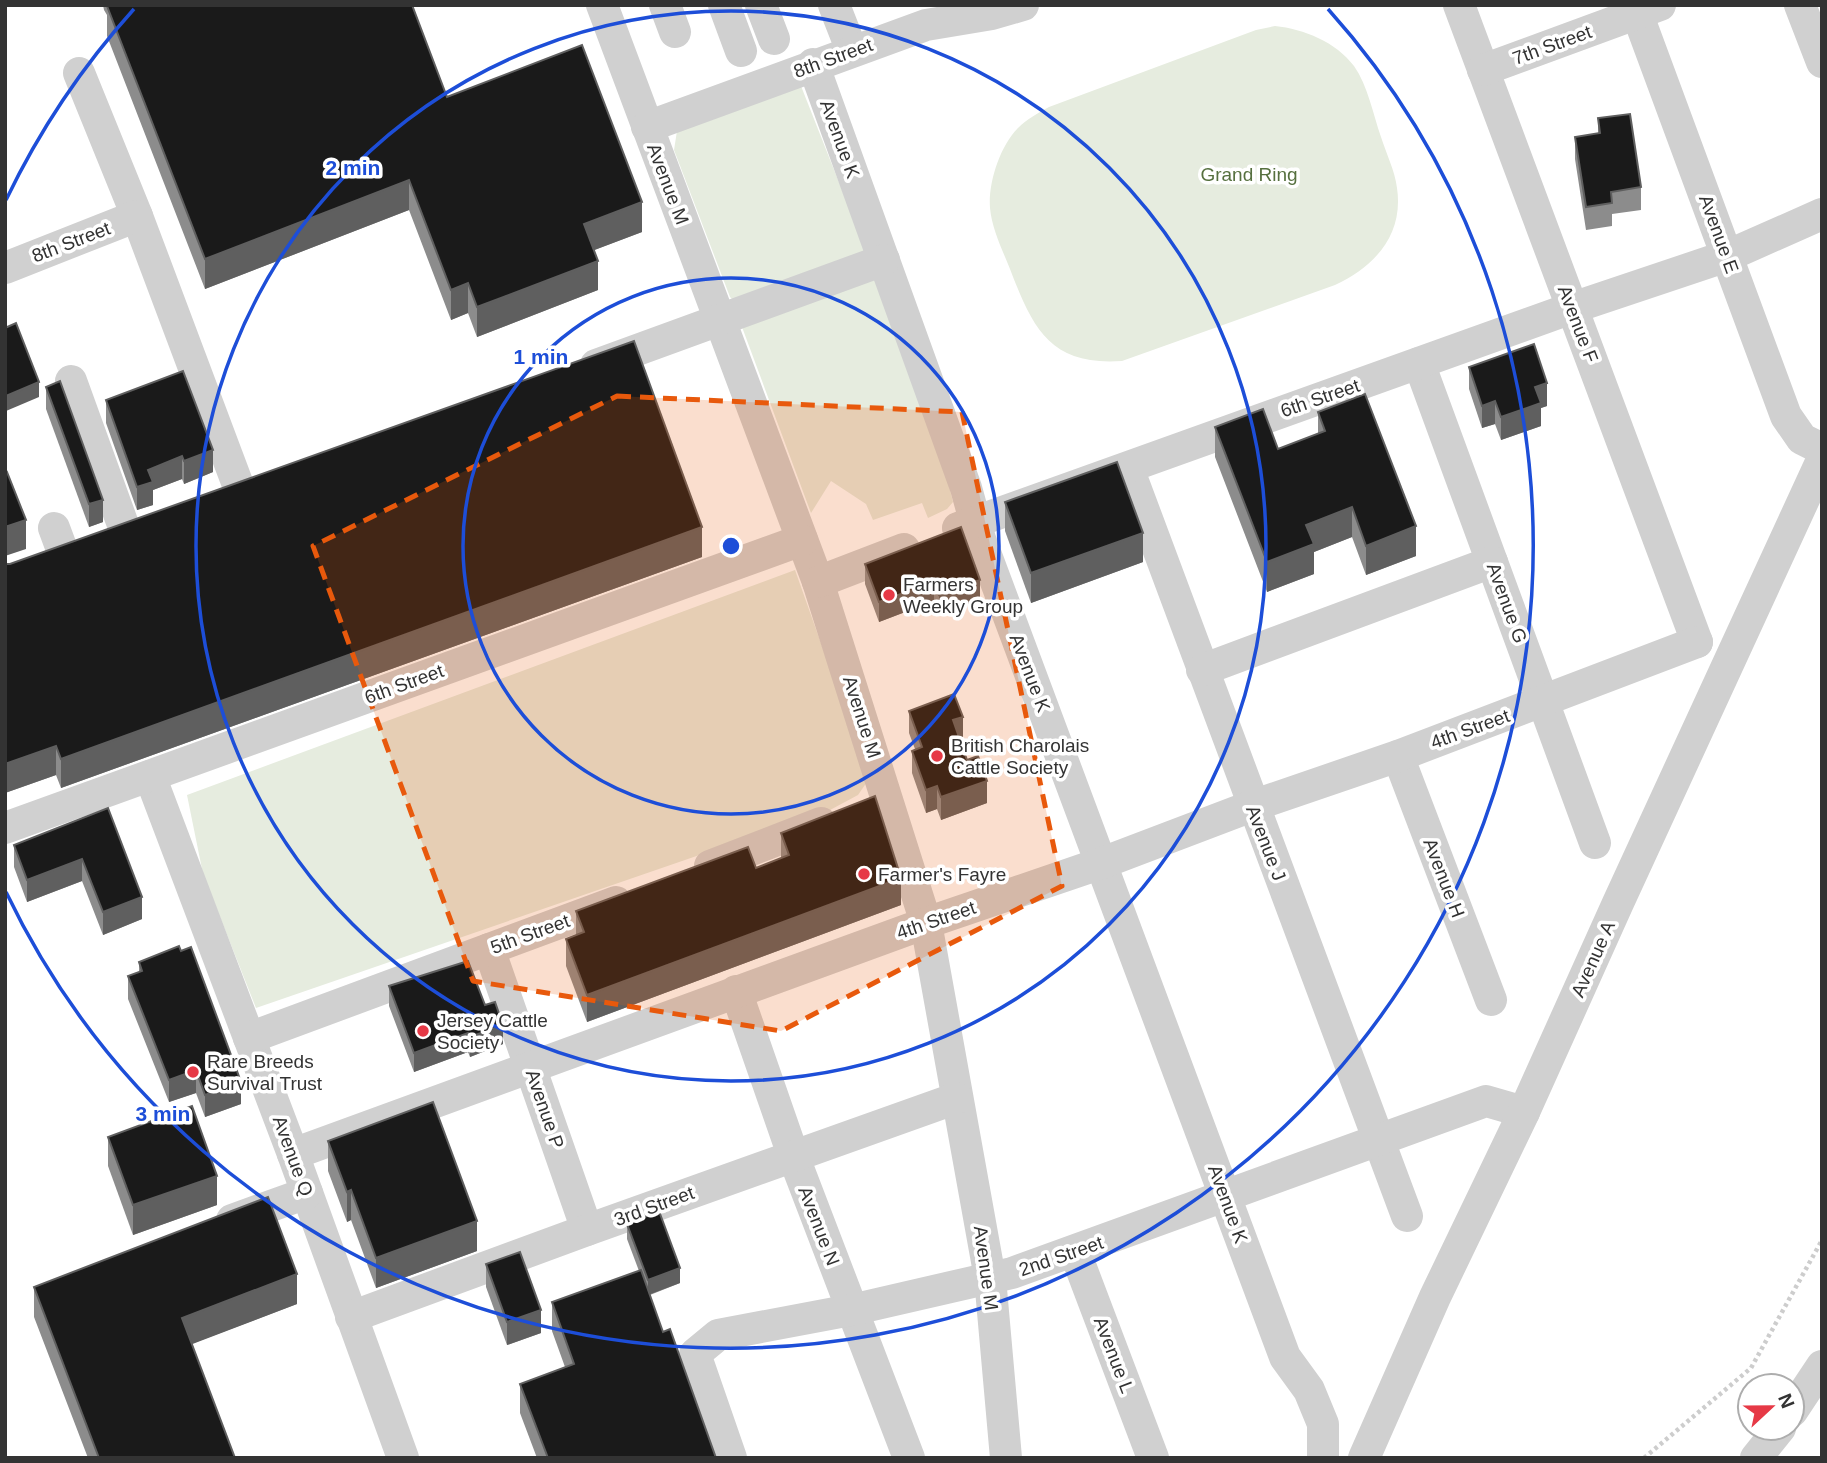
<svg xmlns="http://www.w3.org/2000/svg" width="1827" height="1463" font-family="Helvetica,sans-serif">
	<rect width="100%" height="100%" fill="#fff"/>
	<g fill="#e6ecdf">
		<path d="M 1275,26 C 1304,29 1336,42 1354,66 C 1368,86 1373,114 1381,137 C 1386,153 1395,171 1397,188 C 1404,235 1374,267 1335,285 L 1122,361 C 1050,366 1033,329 1010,269 C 1002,249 992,229 990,208 C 988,183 1000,146 1018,128 C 1027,119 1038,113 1049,107 L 1256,30 Z"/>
		<polygon points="801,86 868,256 737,304 730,297 674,150 677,131"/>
		<polygon points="874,273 947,478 953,502 947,509 928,518 922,503 873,520 866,504 831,481 811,513 742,327"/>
		<polygon points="795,570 869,779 858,795 830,810 256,1008 203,874 187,795"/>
	</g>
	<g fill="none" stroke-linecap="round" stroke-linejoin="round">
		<polyline stroke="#cdcdcd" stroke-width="4.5" stroke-dasharray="3.5 3.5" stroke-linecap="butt" points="1644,1458 1751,1368 1822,1240"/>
		<g stroke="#d0d0d0" stroke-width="32">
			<polyline points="602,5 818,582 926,923 990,1278 1006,1458"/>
			<polyline points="665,5 675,32"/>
			<polyline points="724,5 741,51"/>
			<polyline points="761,5 774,39"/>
			<polyline points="834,5 852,51"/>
			<polyline points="1459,5 1697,642"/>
			<polyline points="1634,5 1786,416 1802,439 1822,449"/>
			<polyline points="1800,5 1822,62"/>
			<polyline points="813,64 966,488 980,539 1285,1357 1309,1390 1323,1424 1323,1458"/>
			<polyline points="1483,70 1660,5"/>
			<polyline points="79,73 137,216 241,493"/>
			<polyline points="647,127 926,25 992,14 1023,5"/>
			<polyline points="5,268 137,216"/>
			<polyline points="1419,363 1595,843"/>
			<polyline points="596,365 884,260"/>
			<polyline points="71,381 126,533"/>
			<polyline points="1128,468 1407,1216"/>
			<polyline points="54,528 64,555"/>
			<polyline points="958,528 1572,308 1727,256 1822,214"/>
			<polyline points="818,582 904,549"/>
			<polyline points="1202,670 1492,562"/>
			<polyline points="1398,756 1491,1000"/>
			<polyline points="150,776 293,1154 403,1458"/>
			<polyline points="5,828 802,540"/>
			<polyline points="710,866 821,823"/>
			<polyline points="489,949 587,1230"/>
			<polyline points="736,991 793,1155 909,1458"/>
			<polyline points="249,1038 616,902"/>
			<polyline points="293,1154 926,923 1102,863 1252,806 1398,756 1697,642"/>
			<polyline points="232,1220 307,1193"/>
			<polyline points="1075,1252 1153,1458"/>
			<polyline points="351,1317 587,1230 957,1098"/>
			<polyline points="1792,1411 1822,1366"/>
			<polyline points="731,1458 695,1354 718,1335 851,1310 1012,1273 1486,1101 1524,1112"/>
			<polyline points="1364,1458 1435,1297 1524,1112 1618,903 1822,460"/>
			<polyline points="1756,1458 1780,1428"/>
		</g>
	</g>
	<g fill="#8c8c8c">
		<polygon points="103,5 412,5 447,97 642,232 594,250 598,290 477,337 468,313 451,320 409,210 205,289 107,36 107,15 104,10"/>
		<polygon points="1598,118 1641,187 1641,210 1612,214 1612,226 1586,230 1575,159 1575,137 1598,133"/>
		<polygon points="1469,367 1547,406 1541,408 1541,426 1501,440 1495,424 1482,428 1469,389"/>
		<polygon points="46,387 103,522 89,527 46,409"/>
		<polygon points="106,400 213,472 184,484 182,479 153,490 153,505 137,510 106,423"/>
		<polygon points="1318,412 1416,556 1366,575 1352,537 1314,552 1314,574 1267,592 1215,457 1215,427 1278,449 1318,434"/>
		<polygon points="1005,502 1143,562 1031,603 1005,531"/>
		<polygon points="961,527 980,599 939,615 934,601 879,622 865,584 865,564"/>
		<polygon points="702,557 61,788 56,775 5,793 5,564"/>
		<polygon points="909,711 963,739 960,740 967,760 987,803 941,820 937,809 926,813 912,773 912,751 915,749 909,733"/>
		<polygon points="108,808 142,919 103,935 82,881 27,902 14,867 14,845"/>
		<polygon points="781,833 901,905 587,1022 566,966 566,939 576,935 576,911 756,868 781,858"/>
		<polygon points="139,962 241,1104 205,1117 196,1093 169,1102 128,999 128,976 139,972"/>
		<polygon points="389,986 485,1005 503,1044 470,1057 468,1052 414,1072 389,1006"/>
		<polygon points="108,1137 217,1205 133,1235 108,1166"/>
		<polygon points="328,1141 477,1251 376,1288 351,1220 347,1222 328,1171"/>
		<polygon points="627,1224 680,1283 650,1295 663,1332 716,1458 537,1458 520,1413 520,1384 565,1367 552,1331 552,1302 639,1271 627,1239"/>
		<polygon points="486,1264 541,1333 507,1345 486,1287"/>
		<polygon points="34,1287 297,1304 191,1344 235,1458 88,1458 34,1317"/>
	</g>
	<g fill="#5f5f5f">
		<polygon points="409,180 409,210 205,289 205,259"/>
		<polygon points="642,202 642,232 584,254 584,224"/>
		<polygon points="598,261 598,290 477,337 477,307"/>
		<polygon points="468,283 468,313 451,320 451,290"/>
		<polygon points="39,382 39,397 6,411 6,396"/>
		<polygon points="1547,383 1547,406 1541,408 1541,426 1501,440 1501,417 1535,387"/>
		<polygon points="1495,401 1495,424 1482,428 1482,406"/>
		<polygon points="213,450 213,472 184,484 184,461"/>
		<polygon points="182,456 182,479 153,490 153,505 137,510 137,487 148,470"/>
		<polygon points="103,500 103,522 89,527 89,504"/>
		<polygon points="1352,507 1352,537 1314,552 1314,574 1267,592 1267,562 1306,525"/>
		<polygon points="26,520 26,549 5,556 5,527"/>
		<polygon points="1416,526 1416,556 1366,575 1366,546"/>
		<polygon points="702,527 702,557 61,788 61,759"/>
		<polygon points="1143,533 1143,562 1031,603 1031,573"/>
		<polygon points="980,580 980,599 939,615 939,595"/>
		<polygon points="934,582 934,601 879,622 879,602"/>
		<polygon points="963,717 963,739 953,743 953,720"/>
		<polygon points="56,746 56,775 5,793 5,764"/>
		<polygon points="987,781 987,803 941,820 941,797"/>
		<polygon points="937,786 937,809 926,813 926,790"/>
		<polygon points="82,859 82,881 27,902 27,880"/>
		<polygon points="901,878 901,905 587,1022 587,995"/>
		<polygon points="142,897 142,919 103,935 103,912"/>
		<polygon points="503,1025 503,1044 470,1057 470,1037"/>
		<polygon points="468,1033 468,1052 414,1072 414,1053"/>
		<polygon points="196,1070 196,1093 169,1102 169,1080"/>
		<polygon points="241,1082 241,1104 205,1117 205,1095"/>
		<polygon points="217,1176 217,1205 133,1235 133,1205"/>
		<polygon points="351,1190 351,1220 347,1222 347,1192"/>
		<polygon points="477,1221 477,1251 376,1288 376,1258"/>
		<polygon points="680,1268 680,1283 648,1295 648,1280"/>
		<polygon points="297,1274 297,1304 182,1348 182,1318"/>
		<polygon points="541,1310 541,1333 507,1345 507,1322"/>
	</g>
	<g fill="#1a1a1a" stroke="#5f5f5f" stroke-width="2">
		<polygon points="109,5 412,5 447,97 582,45 642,202 584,224 598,261 477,307 468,283 451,290 409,180 205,259 107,6"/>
		<polygon points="1630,114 1641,187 1611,192 1612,203 1586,207 1575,137 1600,133 1598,118"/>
		<polygon points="16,323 39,382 6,396 5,328"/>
		<polygon points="634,341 702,527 61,759 56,746 5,764 5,564 10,564"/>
		<polygon points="1534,344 1547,383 1535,387 1541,403 1501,417 1495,401 1482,406 1469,367"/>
		<polygon points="183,371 213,450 184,461 182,456 148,470 153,482 137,487 106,400"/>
		<polygon points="60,381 103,500 89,504 46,387"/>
		<polygon points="1365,394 1416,526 1366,546 1352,507 1306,525 1314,544 1267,562 1215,427 1263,409 1278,449 1325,431 1318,412"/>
		<polygon points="1117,462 1143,533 1031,573 1005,502"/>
		<polygon points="7,472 26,520 5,527 5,473"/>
		<polygon points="961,527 980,580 939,595 934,582 879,602 865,564"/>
		<polygon points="954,694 963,717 953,720 967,760 978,756 987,781 941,797 937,786 926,790 912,751 922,747 909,711"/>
		<polygon points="875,796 901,878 587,995 566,939 584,932 576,911 748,847 756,868 789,855 781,833"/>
		<polygon points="108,808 142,897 103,912 82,859 27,880 14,845"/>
		<polygon points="179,946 181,951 191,947 241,1082 205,1095 196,1070 169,1080 128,976 142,971 139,962"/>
		<polygon points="468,961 485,1005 495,1002 503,1025 470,1037 468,1033 414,1053 389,986"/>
		<polygon points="433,1102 477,1221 376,1258 351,1190 347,1192 328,1141"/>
		<polygon points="192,1106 217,1176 133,1205 108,1137"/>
		<polygon points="268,1197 297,1274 182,1318 235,1458 99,1458 34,1287"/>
		<polygon points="659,1211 680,1268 648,1280 627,1224"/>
		<polygon points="520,1252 541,1310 507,1322 486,1264"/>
		<polygon points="641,1270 663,1332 670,1329 716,1458 548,1458 520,1384 574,1364 552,1302"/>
	</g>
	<path fill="#e8590c" fill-opacity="0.2" stroke="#e8590c" stroke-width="5" stroke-dasharray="14 9" stroke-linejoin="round" d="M 617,396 L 962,412 L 1062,886 L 781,1031 L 473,981 L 313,546 Z"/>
	<g fill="none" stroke="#1d4ed8" stroke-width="3.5">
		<circle cx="731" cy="546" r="268"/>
		<circle cx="731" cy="546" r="535"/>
		<path d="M6 200A803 803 0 0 1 134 9M1328 9A803 803 0 1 1 6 892"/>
	</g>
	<g fill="#e63946" stroke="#fff" stroke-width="2.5">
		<circle cx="889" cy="595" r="7"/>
		<circle cx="937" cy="756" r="7"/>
		<circle cx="864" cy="874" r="7"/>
		<circle cx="423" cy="1031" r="7"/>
		<circle cx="193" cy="1072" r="7"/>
	</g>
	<g text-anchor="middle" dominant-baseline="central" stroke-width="7" stroke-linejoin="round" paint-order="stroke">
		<g font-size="19" fill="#333" stroke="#fff">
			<text transform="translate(1552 45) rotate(-20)">7th Street</text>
			<text transform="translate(833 58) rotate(-20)">8th Street</text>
			<text transform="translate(840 139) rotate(70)">Avenue K</text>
			<text transform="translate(668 184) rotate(69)">Avenue M</text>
			<text transform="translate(1719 234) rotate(70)">Avenue E</text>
			<text transform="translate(71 242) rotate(-21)">8th Street</text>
			<text transform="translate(1578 324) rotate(69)">Avenue F</text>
			<text transform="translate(1320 398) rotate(-19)">6th Street</text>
			<text transform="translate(1507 603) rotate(70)">Avenue G</text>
			<text transform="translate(1030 673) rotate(69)">Avenue K</text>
			<text transform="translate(404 684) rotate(-20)">6th Street</text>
			<text transform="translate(862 717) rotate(72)">Avenue M</text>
			<text transform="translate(1470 729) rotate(-20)">4th Street</text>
			<text transform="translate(1266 843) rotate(69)">Avenue J</text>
			<text transform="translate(1444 878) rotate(69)">Avenue H</text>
			<text transform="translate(936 920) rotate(-19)">4th Street</text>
			<text transform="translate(530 934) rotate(-20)">5th Street</text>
			<text transform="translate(1593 959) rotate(-66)">Avenue A</text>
			<text transform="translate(545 1109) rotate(71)">Avenue P</text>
			<text transform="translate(293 1156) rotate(70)">Avenue Q</text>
			<text transform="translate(1228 1204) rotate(70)">Avenue K</text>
			<text transform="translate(654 1206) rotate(-20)">3rd Street</text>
			<text transform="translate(819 1226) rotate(69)">Avenue N</text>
			<text transform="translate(1061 1256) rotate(-19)">2nd Street</text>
			<text transform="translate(986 1268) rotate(82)">Avenue M</text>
			<text transform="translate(1114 1355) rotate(69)">Avenue L</text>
		</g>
		<g font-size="19" fill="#56703f" stroke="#fff">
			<text x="1249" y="174">Grand Ring</text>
		</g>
		<g font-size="19" fill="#333" stroke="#fff" text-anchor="start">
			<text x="903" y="584">Farmers<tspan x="903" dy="22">Weekly Group</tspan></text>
			<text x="951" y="745">British Charolais<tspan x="951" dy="22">Cattle Society</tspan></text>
			<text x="878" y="874">Farmer's Fayre</text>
			<text x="437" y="1020">Jersey Cattle<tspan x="437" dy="22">Society</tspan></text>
			<text x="207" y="1061">Rare Breeds<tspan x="207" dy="22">Survival Trust</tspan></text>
		</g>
	</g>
	<circle cx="731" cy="546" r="10" fill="#1d4ed8" stroke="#fff" stroke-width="3.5"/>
	<g font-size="21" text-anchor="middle" font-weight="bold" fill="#1d4ed8" stroke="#fff" stroke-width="7" stroke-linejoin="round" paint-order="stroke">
		<text x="353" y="175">2 min</text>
		<text x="541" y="364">1 min</text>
		<text x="163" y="1121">3 min</text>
	</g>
	<rect width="1827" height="1463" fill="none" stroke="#333333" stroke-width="14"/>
	<g transform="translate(1771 1407) rotate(68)"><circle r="33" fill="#ffffff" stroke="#adadad" stroke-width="2"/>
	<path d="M0-5L12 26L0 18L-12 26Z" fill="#e63946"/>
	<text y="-10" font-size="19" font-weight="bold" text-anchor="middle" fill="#333333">N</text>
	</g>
</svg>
